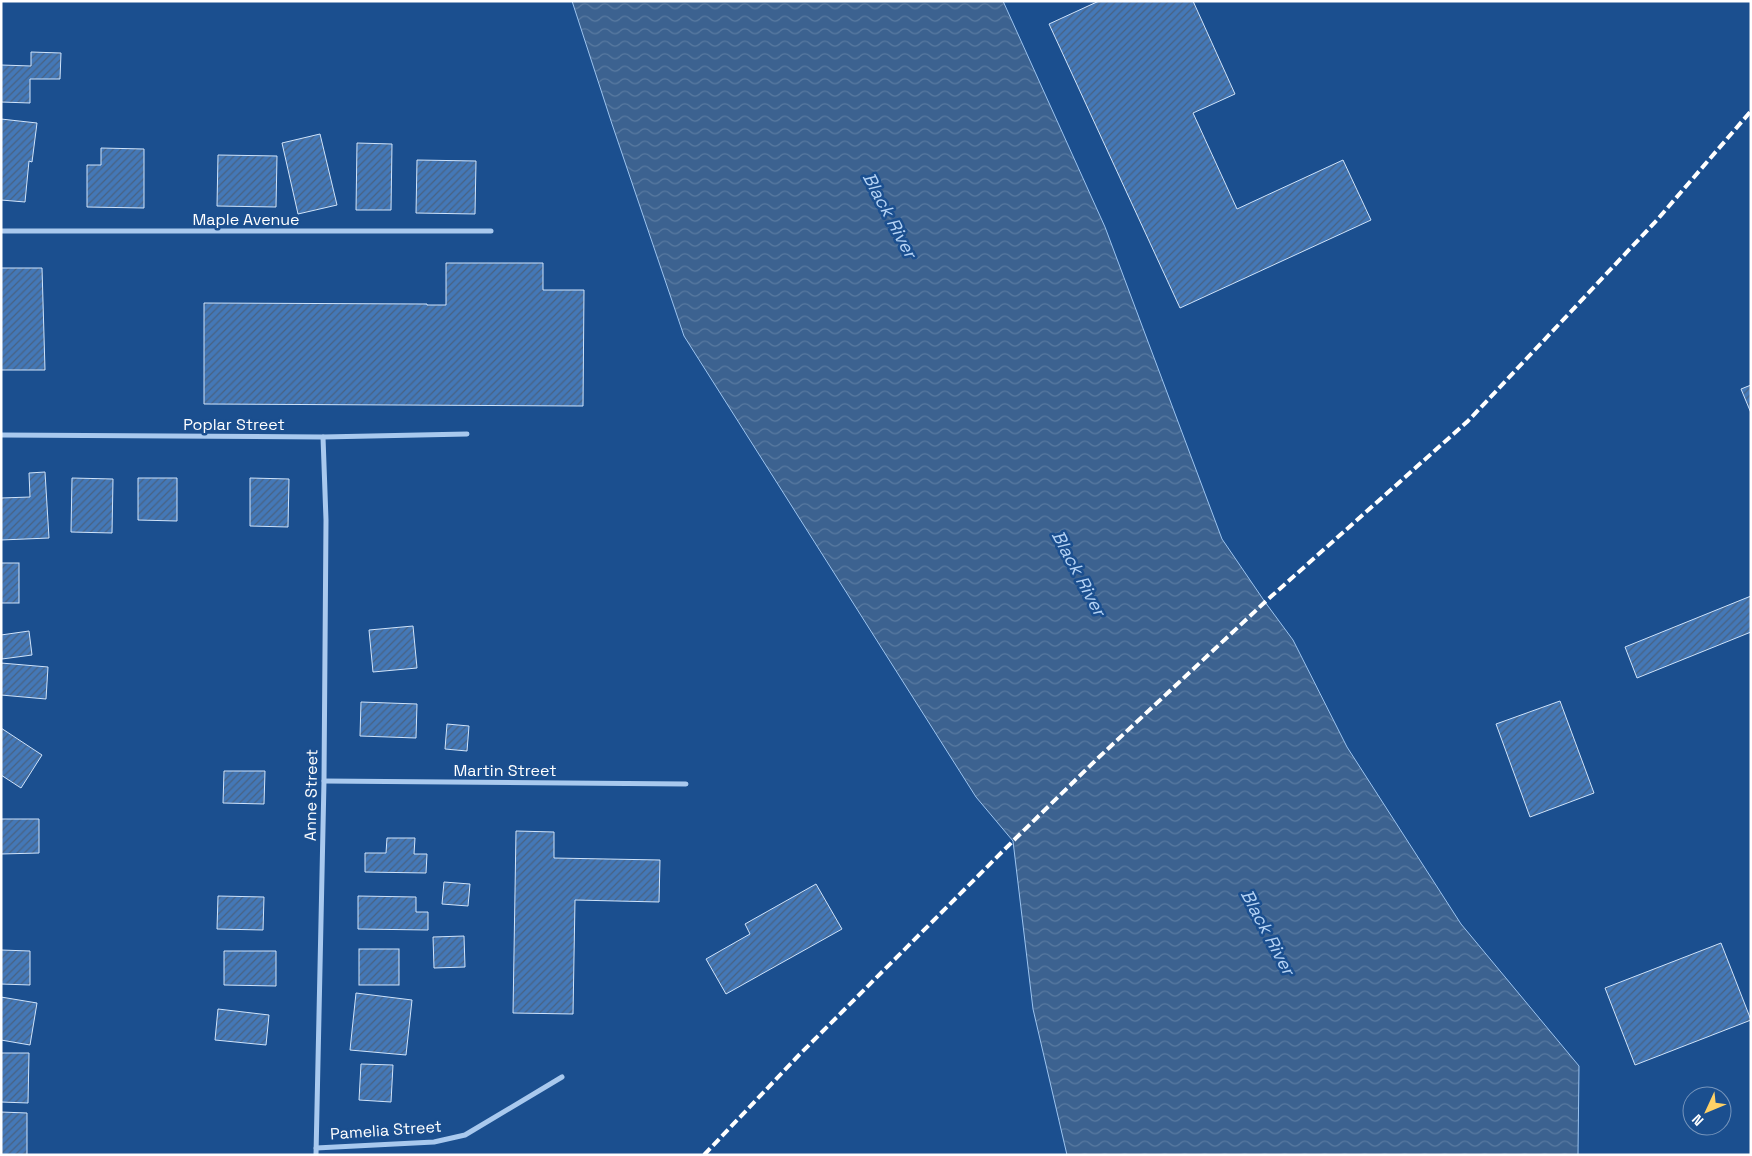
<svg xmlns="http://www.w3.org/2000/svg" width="1752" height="1156" font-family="'Space Grotesk',sans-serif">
	<defs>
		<pattern id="water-waves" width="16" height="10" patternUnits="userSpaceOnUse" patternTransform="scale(1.25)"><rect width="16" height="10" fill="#3c6290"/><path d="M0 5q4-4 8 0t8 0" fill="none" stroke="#597aa1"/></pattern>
		<pattern id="building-hatch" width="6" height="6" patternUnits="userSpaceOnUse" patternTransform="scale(1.25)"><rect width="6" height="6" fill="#4478b7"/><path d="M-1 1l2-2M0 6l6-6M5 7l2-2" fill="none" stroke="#486282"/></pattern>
	</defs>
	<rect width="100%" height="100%" fill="#1b4f8f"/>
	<polygon fill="url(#water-waves)" stroke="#9cc4f0" points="572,1 1003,1 1105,227 1222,539 1265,602 1293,640 1347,747 1461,924 1579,1066 1578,1155 1067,1155 1033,1009 1013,841 976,797 684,336 612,124"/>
	<g fill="url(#building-hatch)" stroke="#cfe3fa">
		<polygon points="1099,1 1193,1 1235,94 1193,113 1237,209 1343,160 1371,220 1180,308 1049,24"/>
		<polygon points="31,52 61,53 60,79 30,79 30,103 1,102 1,65 31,66"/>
		<polygon points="1,119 37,123 32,162 29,161 25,202 1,200"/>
		<polygon points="320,134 337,205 298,214 282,143"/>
		<polygon points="357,143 392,144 391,210 356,210"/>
		<polygon points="101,148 144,149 144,208 87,207 87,165 101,165"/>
		<polygon points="218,155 277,156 276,207 217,206"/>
		<polygon points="417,160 476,161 475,214 416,213"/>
		<polygon points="446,263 543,263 543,290 584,290 583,406 204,404 204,303 427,304 427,305 446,305"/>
		<polygon points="1,268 42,268 45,370 1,370"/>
		<polygon points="1751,385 1751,413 1741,389"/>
		<polygon points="45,472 49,538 1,540 1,498 30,497 29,473"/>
		<polygon points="72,478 113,479 112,533 71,532"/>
		<polygon points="138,478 177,478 177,521 138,520"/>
		<polygon points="250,478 289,479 288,527 250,526"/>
		<rect x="1" y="563" width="18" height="40"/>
		<polygon points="1751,596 1751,632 1637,678 1625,647"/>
		<polygon points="413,626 417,668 373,672 369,630"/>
		<polygon points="29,631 32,655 2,659 1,635"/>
		<polygon points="1,663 48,667 46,699 1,695"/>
		<polygon points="1560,701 1594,793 1530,817 1496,724"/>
		<polygon points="361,702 417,704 416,738 360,736"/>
		<polygon points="447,724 469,726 467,751 445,749"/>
		<polygon points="1,728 42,755 21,788 1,775"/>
		<polygon points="224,771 265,771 264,804 223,803"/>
		<polygon points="1,819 39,819 39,853 1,854"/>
		<polygon points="516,831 554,832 554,858 660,860 659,902 575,900 573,1014 513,1013"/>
		<polygon points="387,838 415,838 414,854 427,854 426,873 365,872 365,853 386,853"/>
		<polygon points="444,882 470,884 468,906 442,904"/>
		<polygon points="816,884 842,929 726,994 706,959 750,934 745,924"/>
		<polygon points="218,896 264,897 263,930 217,929"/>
		<polygon points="358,896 416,897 416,912 428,912 428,930 358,929"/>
		<polygon points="464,936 465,967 434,968 433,937"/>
		<polygon points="1721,943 1751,1020 1635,1065 1605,988"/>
		<rect x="359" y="949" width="40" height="36"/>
		<polygon points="1,950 30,951 30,985 1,984"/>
		<polygon points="224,951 276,951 276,986 224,985"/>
		<polygon points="356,993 412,1000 406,1055 350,1050"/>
		<polygon points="1,997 37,1003 30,1045 1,1040"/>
		<polygon points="218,1009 269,1015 266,1045 215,1040"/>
		<polygon points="1,1053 29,1053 28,1103 1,1102"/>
		<polygon points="361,1064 393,1065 391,1102 359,1100"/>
		<polygon points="1,1112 27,1113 27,1155 1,1155"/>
	</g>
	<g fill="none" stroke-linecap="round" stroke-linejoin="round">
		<g stroke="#a9c9ee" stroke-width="5">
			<polyline points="1,231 491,231"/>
			<polyline points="1,435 323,437 467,434"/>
			<polyline points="324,781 686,784"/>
			<polyline points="316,1148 434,1142 465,1135 562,1077"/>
			<polyline points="316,1155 324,781 326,520 323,437"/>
		</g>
		<polyline stroke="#fff" stroke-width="4" stroke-dasharray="9 4" stroke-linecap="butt" points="704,1155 799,1055 1013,841 1097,759 1265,602 1468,421 1657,220 1751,111"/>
	</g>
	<g text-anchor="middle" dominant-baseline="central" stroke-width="5" stroke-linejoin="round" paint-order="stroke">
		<g font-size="16" fill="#fff" stroke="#1b4f8f">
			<text x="246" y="219">Maple Avenue</text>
			<text x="234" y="424">Poplar Street</text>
			<text x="505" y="770">Martin Street</text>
			<text transform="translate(311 795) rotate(-89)">Anne Street</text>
			<text transform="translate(386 1130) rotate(-4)">Pamelia Street</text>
		</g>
		<g font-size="18" font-style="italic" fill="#b5d3f5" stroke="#1b4f8f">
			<text transform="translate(890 215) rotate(62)">Black River</text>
			<text transform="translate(1079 573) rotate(62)">Black River</text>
			<text transform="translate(1268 932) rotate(62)">Black River</text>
		</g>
	</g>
	<rect width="1752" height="1156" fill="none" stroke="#ffffff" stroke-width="5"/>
	<g transform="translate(1707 1111) rotate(226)"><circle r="24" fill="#1b4f8f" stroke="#7695bc"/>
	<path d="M0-4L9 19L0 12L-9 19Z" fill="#ffd166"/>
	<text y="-8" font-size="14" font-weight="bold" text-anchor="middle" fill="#ffffff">N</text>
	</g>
</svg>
